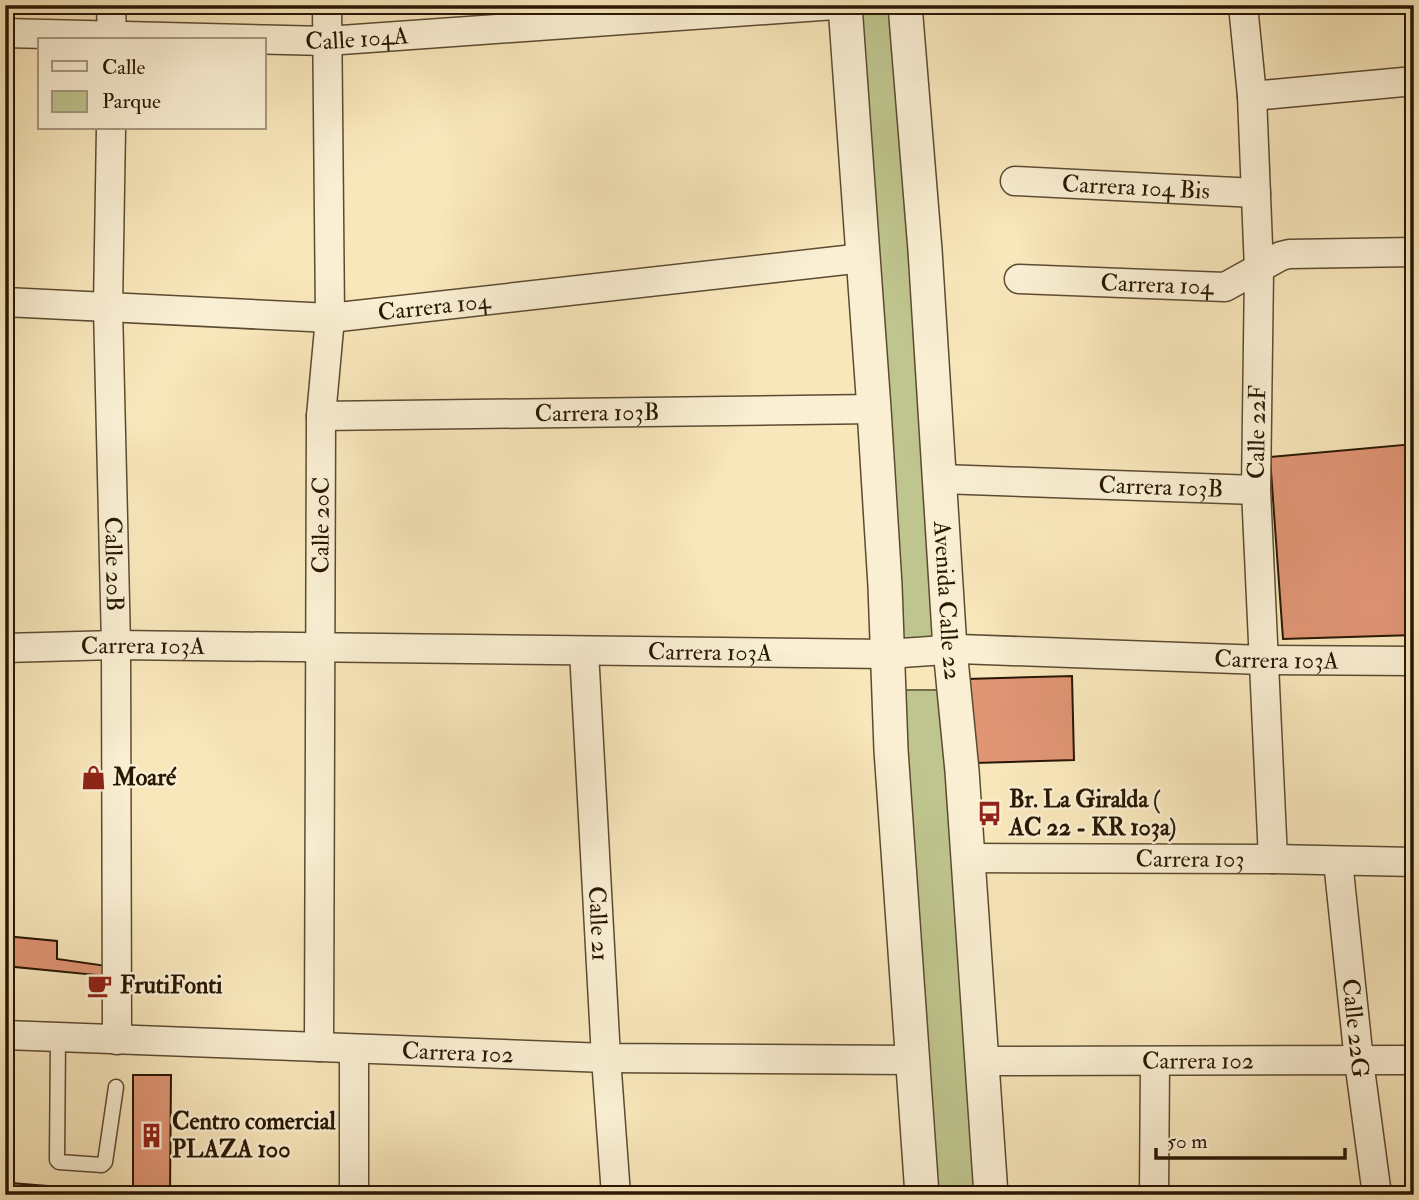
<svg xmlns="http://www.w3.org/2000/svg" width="1419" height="1200" font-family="'IM FELL Double Pica',serif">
	<rect width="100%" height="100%" fill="#f8e7bb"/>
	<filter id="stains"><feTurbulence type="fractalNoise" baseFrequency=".00286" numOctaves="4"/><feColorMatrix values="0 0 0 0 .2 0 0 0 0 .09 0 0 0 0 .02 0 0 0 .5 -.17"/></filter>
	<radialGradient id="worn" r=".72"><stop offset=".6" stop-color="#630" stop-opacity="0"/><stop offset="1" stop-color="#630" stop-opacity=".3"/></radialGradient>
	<g fill="#bfc58e" stroke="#746e48" stroke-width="2">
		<polygon points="858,5 895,5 942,642 898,643"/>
		<polygon points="901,690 945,690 981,1195 936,1195"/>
	</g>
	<g fill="#e09575" stroke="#281703" stroke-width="2">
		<polygon points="1414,444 1414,635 1283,639 1270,457"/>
		<polygon points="1072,676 1074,760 975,763 967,679"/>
		<polygon points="5,936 57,941 57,959 107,966 106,976 5,966"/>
		<polygon points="133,1075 171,1075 170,1195 133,1195"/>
		<polygon points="11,1183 47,1186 46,1195 10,1195"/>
	</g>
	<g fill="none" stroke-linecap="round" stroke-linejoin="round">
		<defs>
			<polyline id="service" points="58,1037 57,1160 59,1162 102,1165 105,1162 116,1087"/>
			<g id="minor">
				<polyline points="111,5 112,40"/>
				<polyline points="1243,5 1252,96 1259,270 1256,490 1273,859"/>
				<path id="s1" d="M 5,33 L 327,41 L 835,5"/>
				<polyline points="1252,96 1414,81"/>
				<path id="s2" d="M 111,128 L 108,307 L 116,645 L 117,1040"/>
				<path id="s3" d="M 1015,181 L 1256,193"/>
				<path id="s4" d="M 1019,279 L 1225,287 L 1281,256 L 1289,254 L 1414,252"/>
				<path id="s5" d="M 5,302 L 330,318 L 863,258"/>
				<path id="s6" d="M 321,416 L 874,409"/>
				<path id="s7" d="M 941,479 L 1256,490"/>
				<path id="s8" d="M 5,648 L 116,645 L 887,654 L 959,649 L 1263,660 L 1414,661"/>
				<path id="s9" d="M 584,651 L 606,1058 L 616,1195"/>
				<path id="s10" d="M 968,858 L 1273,859 L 1414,862"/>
				<path id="s11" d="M 1338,861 L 1359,1061 L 1377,1195"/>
				<path id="s12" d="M 5,1035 L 606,1058 L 912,1060"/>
				<path id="s13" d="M 319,1047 L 321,416 L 330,318 L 327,5"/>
				<polyline points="354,1049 354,1195"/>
				<path id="s14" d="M 983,1061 L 1414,1060"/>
				<polyline points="1154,1195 1155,1062"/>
			</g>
			<g id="tertiary">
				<polyline points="845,5 874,409 885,586 891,750 922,1195"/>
				<path id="s15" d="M 905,5 L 925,250 L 950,649 L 962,771 L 991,1195"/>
			</g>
		</defs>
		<use href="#service" stroke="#5c4b31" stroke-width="17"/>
		<use href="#minor" stroke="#5c4b31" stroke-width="31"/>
		<use href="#tertiary" stroke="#5c4b31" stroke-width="36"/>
		<use href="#service" stroke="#faefd3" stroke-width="14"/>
		<use href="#minor" stroke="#faefd3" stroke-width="28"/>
		<use href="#tertiary" stroke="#faefd3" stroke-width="33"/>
	</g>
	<defs>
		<symbol id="shop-bare" viewBox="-9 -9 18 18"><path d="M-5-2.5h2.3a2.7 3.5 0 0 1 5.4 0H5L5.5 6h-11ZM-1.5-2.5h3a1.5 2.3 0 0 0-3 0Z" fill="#8f2418" stroke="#faefd3" stroke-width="2.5" paint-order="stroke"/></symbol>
		<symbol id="bus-bare" viewBox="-9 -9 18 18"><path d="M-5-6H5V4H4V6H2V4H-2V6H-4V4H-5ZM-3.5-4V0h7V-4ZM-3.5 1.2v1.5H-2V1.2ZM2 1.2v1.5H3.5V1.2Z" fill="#8f2418" stroke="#faefd3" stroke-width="2.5" paint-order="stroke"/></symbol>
		<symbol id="cafe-bare" viewBox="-9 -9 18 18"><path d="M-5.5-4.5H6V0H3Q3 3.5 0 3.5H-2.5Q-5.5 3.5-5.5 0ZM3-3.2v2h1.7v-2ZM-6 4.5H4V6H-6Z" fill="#8f2418" stroke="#faefd3" stroke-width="2.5" paint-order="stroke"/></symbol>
		<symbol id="building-bare" viewBox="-9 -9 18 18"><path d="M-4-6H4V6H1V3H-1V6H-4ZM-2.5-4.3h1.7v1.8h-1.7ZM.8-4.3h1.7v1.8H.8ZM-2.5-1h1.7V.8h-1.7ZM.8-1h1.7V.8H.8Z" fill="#8f2418" stroke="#faefd3" stroke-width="2.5" paint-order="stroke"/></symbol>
	</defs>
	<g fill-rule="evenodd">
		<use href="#shop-bare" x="76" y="760" width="35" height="35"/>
		<use href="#bus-bare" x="972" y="796" width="35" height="35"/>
		<use href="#cafe-bare" x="82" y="968" width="35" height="35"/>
		<use href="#building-bare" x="134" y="1118" width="35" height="35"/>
	</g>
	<g text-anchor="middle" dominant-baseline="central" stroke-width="5" stroke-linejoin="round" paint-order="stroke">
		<g font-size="24" fill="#281703" stroke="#faefd3">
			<text stroke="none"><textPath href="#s1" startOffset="352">Calle 104A</textPath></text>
			<text stroke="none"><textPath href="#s3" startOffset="121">Carrera 104 Bis</textPath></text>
			<text stroke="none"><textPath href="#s4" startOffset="138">Carrera 104</textPath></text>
			<text stroke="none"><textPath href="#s5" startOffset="430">Carrera 104</textPath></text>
			<text stroke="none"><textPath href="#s6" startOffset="276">Carrera 103B</textPath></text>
			<text transform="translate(1257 432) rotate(-89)">Calle 22F</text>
			<text stroke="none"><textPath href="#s7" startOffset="220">Carrera 103B</textPath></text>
			<text stroke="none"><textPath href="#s13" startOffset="522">Calle 20C</textPath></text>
			<text stroke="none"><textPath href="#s2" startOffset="436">Calle 20B</textPath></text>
			<text stroke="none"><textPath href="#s15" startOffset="597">Avenida Calle 22</textPath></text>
			<text stroke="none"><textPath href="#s8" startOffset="138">Carrera 103A</textPath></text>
			<text stroke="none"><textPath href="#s8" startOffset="705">Carrera 103A</textPath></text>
			<text stroke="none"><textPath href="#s8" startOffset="1272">Carrera 103A</textPath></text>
			<text stroke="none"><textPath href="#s10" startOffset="222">Carrera 103</textPath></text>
			<text stroke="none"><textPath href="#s9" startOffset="273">Calle 21</textPath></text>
			<text stroke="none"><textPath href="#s11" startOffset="168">Calle 22G</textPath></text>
			<text stroke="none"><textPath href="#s12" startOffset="453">Carrera 102</textPath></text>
			<text stroke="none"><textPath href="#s14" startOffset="215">Carrera 102</textPath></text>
		</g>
		<g font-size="24" font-weight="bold" fill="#281703" stroke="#faefd3" text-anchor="start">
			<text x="113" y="777">Moaré</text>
			<text x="1009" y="799">Br. La Giralda (<tspan x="1009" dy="28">AC 22 - KR 103a)</tspan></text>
			<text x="120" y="985">FrutiFonti</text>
			<text x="172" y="1121">Centro comercial<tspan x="172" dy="28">PLAZA 100</tspan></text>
		</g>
	</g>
	<rect width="1419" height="1200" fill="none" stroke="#f8e7bb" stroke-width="28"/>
	<rect x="7" y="7" width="1405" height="1186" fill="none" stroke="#281703" stroke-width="3.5"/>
	<rect x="14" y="14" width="1391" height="1172" fill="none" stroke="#281703" stroke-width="2"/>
	<rect x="38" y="38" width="228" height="91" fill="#faefd3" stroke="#a69980" stroke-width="2"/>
	<rect x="52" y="61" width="35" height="10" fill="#faefd3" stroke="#a69980" stroke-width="2"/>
	<text x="102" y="74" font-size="21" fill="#281703">Calle</text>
	<rect x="52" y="91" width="35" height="21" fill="#bfc58e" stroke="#a69980" stroke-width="2"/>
	<text x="102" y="108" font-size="21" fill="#281703">Parque</text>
	<path d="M1156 1148v10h189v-10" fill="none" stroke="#281703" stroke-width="3.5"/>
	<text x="1167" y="1148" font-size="21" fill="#281703" stroke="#faefd3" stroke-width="5" paint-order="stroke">50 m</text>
	<rect width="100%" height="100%" filter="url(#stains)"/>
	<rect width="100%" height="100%" fill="url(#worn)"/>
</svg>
